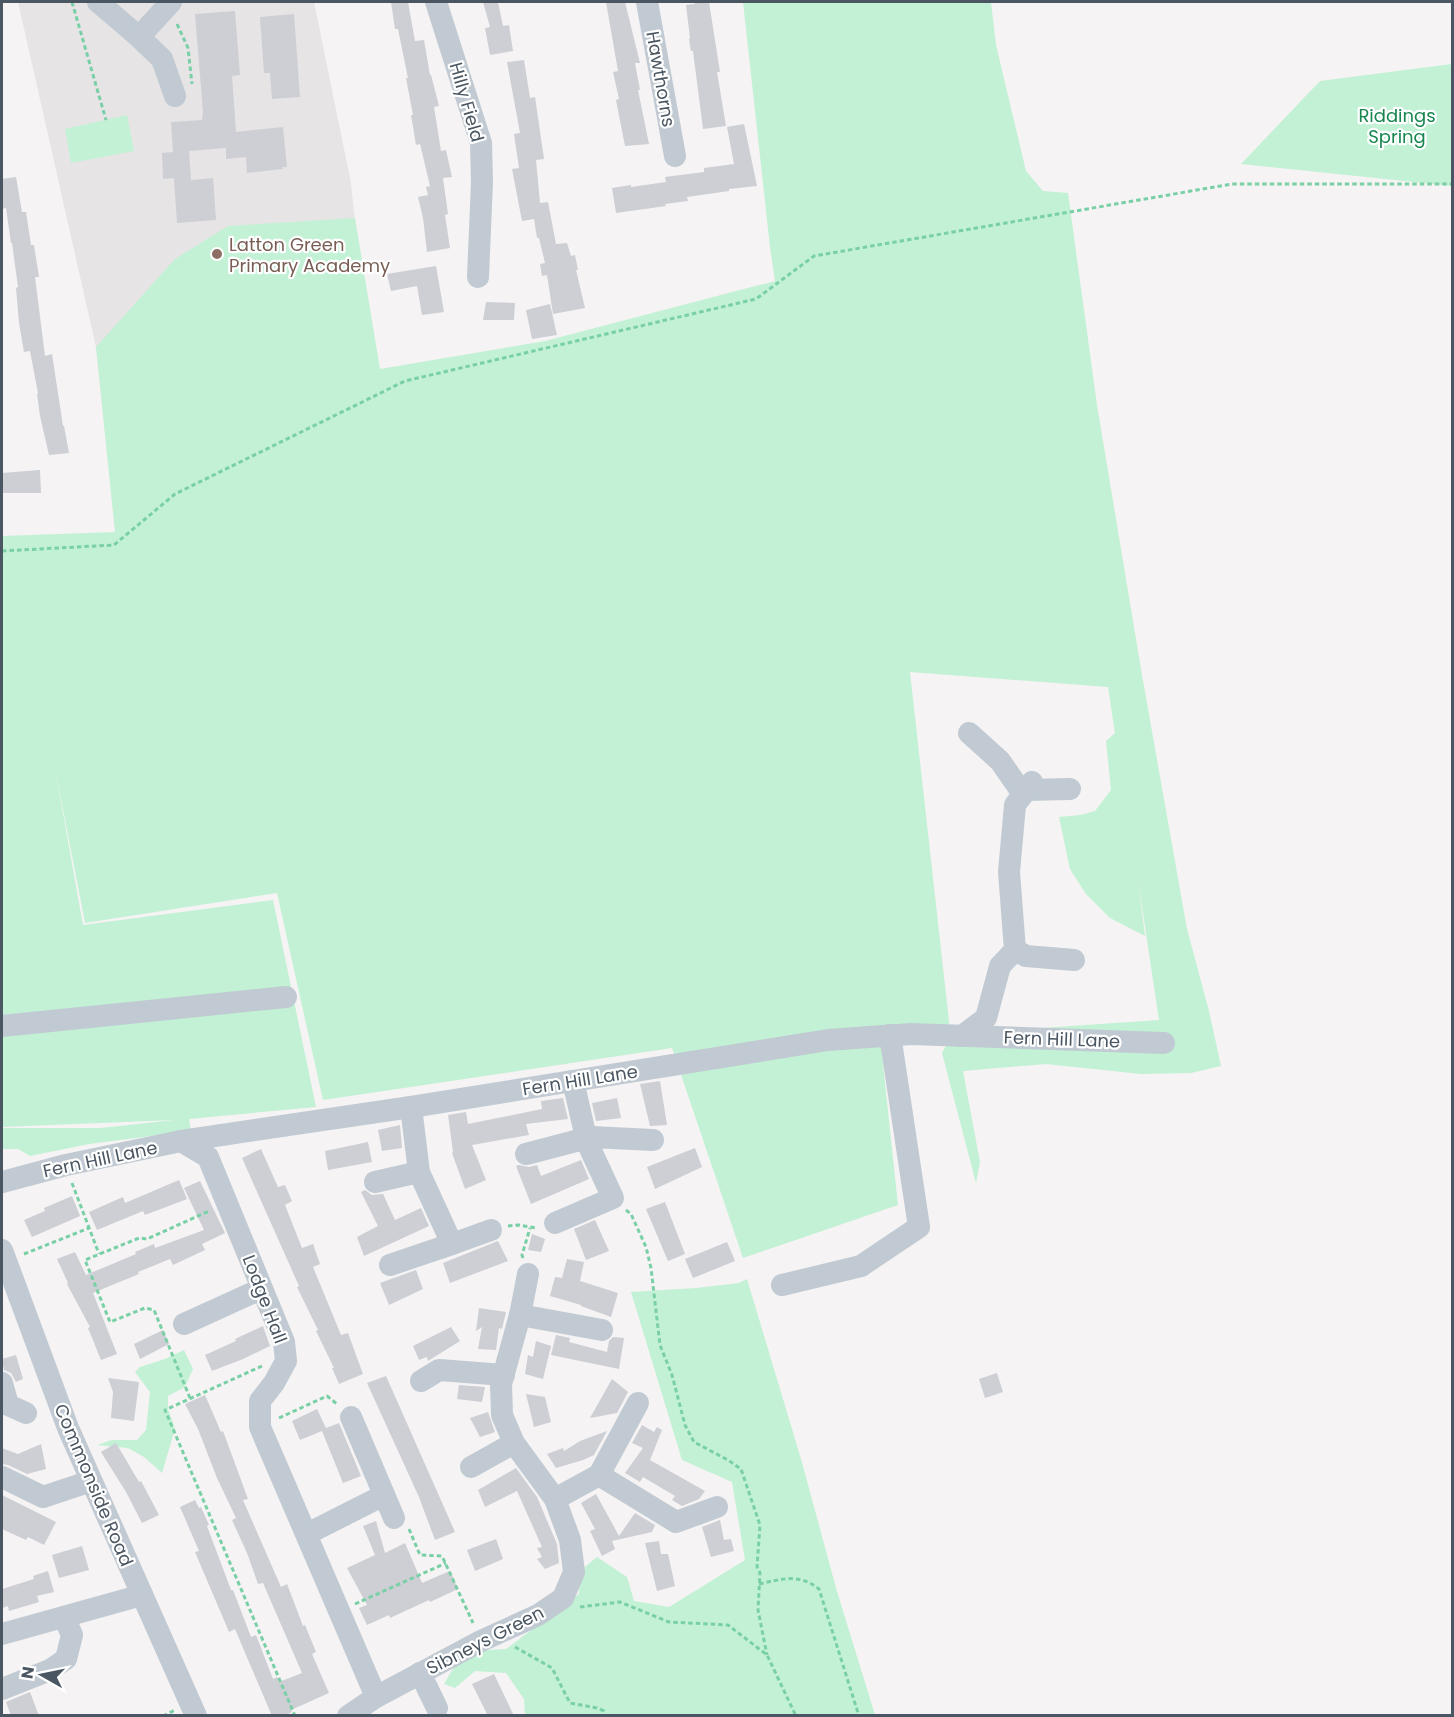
<svg xmlns="http://www.w3.org/2000/svg" width="1454" height="1717" font-family="Poppins,sans-serif">
	<rect width="100%" height="100%" fill="#f5f3f3"/>
	<polygon fill="#e6e4e5" points="18,2 314,2 351,183 362,289 113,508 96,347"/>
	<g fill="#c3f1d5" fill-rule="evenodd">
		<path d="M 743,2 L 991,2 L 996,45 L 1026,171 L 1043,191 L 1068,193 L 1097,405 L 1142,675 L 1187,929 L 1209,1011 L 1221,1066 L 1191,1073 L 1141,1074 L 1046,1064 L 963,1071 L 980,1162 L 976,1183 L 942,1053 L 951,1036 L 880,1036 L 898,1205 L 743,1258 L 672,1048 L 323,1100 L 277,893 L 85,923 L 55,768 L 83,925 L 273,900 L 316,1107 L 189,1119 L 191,1131 L 89,1144 L 30,1156 L 18,1149 L 2,1149 L 2,1128 L 101,1128 L 174,1120 L 2,1127 L 2,536 L 115,532 L 96,347 L 175,259 L 228,226 L 355,218 L 380,369 L 545,341 L 775,281 L 770,247 ZM 910,672 L 1108,687 L 1115,733 L 1106,741 L 1111,790 L 1095,811 L 1080,815 L 1059,817 L 1070,869 L 1086,894 L 1110,918 L 1145,936 L 1138,880 L 1159,1020 L 954,1034 L 950,1030 Z"/>
		<polygon points="1452,64 1452,186 1241,164 1320,81"/>
		<polygon points="127,115 134,151 71,163 65,129"/>
		<polygon points="747,1279 801,1459 836,1588 875,1715 525,1715 524,1699 506,1673 475,1671 455,1688 444,1684 461,1655 475,1649 488,1650 506,1649 579,1594 580,1571 597,1557 627,1577 634,1601 669,1607 745,1560 732,1482 682,1460 631,1292 696,1288 739,1283"/>
		<polygon points="184,1350 193,1369 185,1387 168,1396 168,1409 175,1429 162,1473 144,1457 128,1448 97,1445 112,1440 137,1440 146,1430 150,1392 135,1372 140,1367 165,1359"/>
	</g>
	<g fill="#cdcfd5">
		<polygon points="391,2 408,2 415,41 424,40 430,75 431,75 439,106 434,107 441,151 446,150 452,177 443,178 448,214 445,215 450,248 427,252 423,218 418,197 428,195 426,187 430,186 420,144 416,145 411,115 413,115 406,78 408,78 398,29 395,29"/>
		<polygon points="483,2 498,2 503,26 509,25 513,51 490,55 485,28 490,27"/>
		<polygon points="606,2 625,2 640,63 635,63 640,90 638,90 649,144 625,146 616,100 619,99 613,72 618,71"/>
		<polygon points="694,2 709,2 720,72 717,72 726,126 703,129 693,51 691,51 689,39 690,38 686,5 695,4"/>
		<polygon points="235,11 240,75 232,76 236,132 283,127 287,167 282,167 283,169 247,173 246,157 226,159 226,148 189,151 191,180 213,178 216,220 177,223 174,178 163,179 162,153 173,152 171,122 202,120 203,112 195,14"/>
		<polygon points="294,14 300,97 272,99 270,73 264,73 260,17"/>
		<polygon points="524,60 530,98 535,97 544,159 536,160 540,203 548,202 556,244 567,243 571,256 575,255 578,270 576,270 585,308 553,314 547,275 542,276 540,264 545,263 539,238 537,238 534,219 522,221 512,169 519,168 514,134 520,133 507,62"/>
		<polygon points="744,124 757,186 729,189 729,191 687,197 688,201 665,204 666,206 616,213 612,188 631,185 631,187 666,182 665,177 704,172 704,168 734,164 727,127"/>
		<polygon points="16,177 22,212 26,212 31,245 34,245 39,277 35,277 45,356 52,354 63,426 64,426 69,453 49,455 40,416 37,394 38,393 30,351 24,352 19,323 16,288 18,287 12,243 11,243 6,208 2,209 2,179"/>
		<polygon points="436,266 444,312 422,315 417,286 391,291 387,274"/>
		<polygon points="486,302 515,303 514,320 483,320"/>
		<polygon points="550,304 557,335 532,339 526,310"/>
		<polygon points="40,470 41,493 2,493 2,473"/>
		<polygon points="660,1081 667,1125 650,1126 640,1084"/>
		<polygon points="563,1098 568,1119 526,1124 529,1135 472,1145 486,1180 465,1189 452,1153 453,1152 448,1115 466,1112 468,1124 542,1109 541,1101"/>
		<polygon points="617,1098 621,1118 596,1121 592,1103"/>
		<polygon points="400,1125 402,1148 382,1151 378,1130"/>
		<polygon points="368,1142 372,1162 328,1170 325,1151"/>
		<polygon points="695,1148 702,1167 655,1189 647,1167"/>
		<polygon points="261,1149 278,1187 285,1185 292,1201 285,1205 302,1248 313,1244 320,1264 313,1267 341,1335 348,1333 363,1374 339,1384 332,1368 334,1368 316,1331 318,1330 297,1287 299,1286 242,1158"/>
		<polygon points="581,1160 589,1179 531,1204 516,1166 519,1165 529,1167 537,1165 541,1176"/>
		<polygon points="179,1180 187,1199 145,1215 143,1211 97,1230 89,1212 123,1197 125,1203"/>
		<polygon points="200,1181 225,1233 202,1244 205,1250 173,1265 170,1259 138,1272 139,1274 93,1293 117,1354 101,1360 88,1328 90,1327 67,1284 68,1283 57,1259 75,1252 86,1275 136,1254 135,1252 154,1244 155,1248 204,1230 184,1188"/>
		<polygon points="365,1190 372,1195 383,1194 395,1220 421,1208 429,1226 364,1256 357,1237 378,1226 361,1192"/>
		<polygon points="72,1196 80,1216 32,1237 24,1220 45,1211 44,1208"/>
		<polygon points="665,1202 685,1254 668,1261 646,1209"/>
		<polygon points="595,1220 609,1251 586,1260 574,1229"/>
		<polygon points="532,1234 545,1239 541,1252 528,1250"/>
		<polygon points="498,1241 508,1261 450,1283 443,1263"/>
		<polygon points="727,1242 735,1261 693,1278 685,1259"/>
		<polygon points="567,1259 584,1262 580,1281 618,1293 611,1317 581,1306 581,1305 550,1296 555,1277 562,1278"/>
		<polygon points="416,1270 423,1289 389,1305 380,1283"/>
		<polygon points="479,1308 506,1312 502,1329 499,1328 496,1350 478,1349 482,1327 476,1331"/>
		<polygon points="263,1326 270,1346 243,1359 212,1371 205,1355 236,1341 235,1339"/>
		<polygon points="451,1327 460,1341 428,1361 427,1357 419,1360 413,1346"/>
		<polygon points="163,1330 169,1344 140,1359 134,1344"/>
		<polygon points="556,1335 570,1338 569,1342 607,1352 609,1341 613,1337 624,1338 619,1369 551,1355"/>
		<polygon points="536,1341 551,1346 543,1379 525,1374 528,1355 533,1357"/>
		<polygon points="16,1355 23,1379 16,1382 11,1373 4,1370 2,1359"/>
		<polygon points="997,1373 1003,1392 985,1398 979,1379"/>
		<polygon points="386,1376 455,1532 435,1540 419,1497 367,1383"/>
		<polygon points="108,1378 139,1382 134,1421 111,1418 113,1392"/>
		<polygon points="612,1379 628,1392 617,1413 590,1418"/>
		<polygon points="459,1385 485,1387 482,1402 457,1399"/>
		<polygon points="526,1394 545,1397 551,1422 534,1427"/>
		<polygon points="205,1395 221,1432 223,1431 248,1499 243,1500 281,1587 287,1584 303,1626 305,1625 316,1652 312,1654 329,1693 291,1710 292,1712 284,1716 272,1716 235,1629 229,1632 195,1552 199,1551 180,1507 195,1500 199,1508 201,1507 209,1525 207,1526 231,1590 233,1590 251,1637 256,1635 273,1679 277,1677 279,1682 302,1673 263,1583 258,1584 247,1553 232,1520 236,1518 217,1478 198,1429 185,1404"/>
		<polygon points="317,1409 326,1428 339,1423 361,1476 343,1483 322,1431 300,1440 292,1421"/>
		<polygon points="488,1412 495,1432 480,1437 470,1418"/>
		<polygon points="642,1425 654,1432 657,1427 662,1430 650,1460 705,1491 699,1499 682,1506 672,1500 675,1496 643,1477 640,1482 625,1473 643,1448 632,1443"/>
		<polygon points="607,1431 594,1455 583,1460 556,1468 547,1454 563,1448 564,1451 580,1441"/>
		<polygon points="116,1443 139,1482 141,1481 159,1515 142,1523 126,1492 101,1452"/>
		<polygon points="41,1444 46,1469 27,1474 8,1465 2,1464 2,1448 18,1454"/>
		<polygon points="516,1468 537,1497 557,1544 559,1563 545,1569 537,1559 542,1557 537,1548 542,1547 517,1491 485,1507 478,1490"/>
		<polygon points="596,1494 619,1536 635,1513 655,1525 652,1532 612,1541 615,1549 602,1556 590,1531 595,1529 581,1503"/>
		<polygon points="2,1495 56,1522 44,1545 28,1537 26,1540 2,1529"/>
		<polygon points="720,1520 724,1540 731,1539 734,1551 711,1557 702,1527"/>
		<polygon points="376,1521 385,1553 405,1543 422,1583 450,1571 458,1589 430,1602 429,1600 390,1618 389,1615 367,1625 359,1608 367,1605 347,1568 375,1555 363,1526"/>
		<polygon points="496,1539 503,1559 475,1571 467,1550"/>
		<polygon points="659,1541 661,1554 668,1554 675,1586 657,1591 645,1543"/>
		<polygon points="82,1546 89,1570 59,1578 52,1555"/>
		<polygon points="48,1571 54,1592 37,1596 39,1602 9,1611 8,1606 2,1608 2,1589 34,1579 33,1576"/>
		<polygon points="494,1674 514,1716 488,1716 472,1684"/>
		<polygon points="30,1692 39,1716 11,1716 6,1702"/>
	</g>
	<g fill="none" stroke-linecap="round" stroke-linejoin="round">
		<g stroke="#7ad0a6" stroke-width="3" stroke-dasharray="4.5 3" stroke-linecap="butt">
			<polyline points="72,2 106,120"/>
			<polyline points="177,24 188,48 192,84"/>
			<polyline points="2,551 114,545 175,494 405,381 756,299 814,256 1232,184 1452,184"/>
			<polyline points="72,1183 99,1254"/>
			<polyline points="626,1210 631,1214 646,1247 651,1268 660,1345 672,1375 685,1425 694,1442 728,1460 741,1469 760,1525 757,1567 760,1573 758,1610 767,1655"/>
			<polyline points="508,1226 518,1225 537,1228"/>
			<polyline points="24,1254 89,1228"/>
			<polyline points="523,1258 522,1255 530,1228"/>
			<polyline points="262,1366 165,1410 295,1716"/>
			<polyline points="190,1398 154,1310 145,1308 110,1322 85,1260 139,1238 147,1239 209,1211"/>
			<polyline points="279,1418 327,1396 337,1404"/>
			<polyline points="409,1529 420,1555 442,1556 473,1623"/>
			<path d="M 759,1584 C 782,1579 799,1573 819,1589 L 859,1716"/>
			<polyline points="355,1604 446,1563"/>
			<polyline points="580,1607 620,1602 669,1622 728,1625 767,1655 796,1716"/>
			<polyline points="515,1647 552,1668 570,1703 597,1708 604,1711 605,1716"/>
			<polyline points="163,1716 175,1710"/>
		</g>
		<g stroke="#c1cad2" stroke-width="22">
			<polyline points="98,2 139,37 162,59 175,96"/>
			<polyline points="436,2 481,143 482,182 478,277"/>
			<polyline points="647,2 675,156"/>
			<polyline points="139,37 171,2"/>
			<polyline points="969,733 1000,761 1023,794"/>
			<polyline points="1026,790 1070,789"/>
			<polyline points="1015,950 1026,956 1074,960"/>
			<polyline points="2,1026 286,997"/>
			<polyline points="962,1036 986,1018 1000,966 1015,950 1009,872 1015,805 1032,782"/>
			<polyline points="411,1107 419,1172 452,1244 491,1230"/>
			<polyline points="181,1141 208,1157 284,1342 286,1361 274,1383 260,1401 260,1427 376,1697"/>
			<polyline points="526,1154 591,1137 653,1140"/>
			<polyline points="2,1182 66,1165 181,1141 411,1107 828,1040 911,1034 1164,1043"/>
			<polyline points="375,1182 419,1172"/>
			<polyline points="555,1223 613,1198 587,1142 573,1081"/>
			<polyline points="2,1250 68,1428 196,1716"/>
			<polyline points="390,1265 452,1244"/>
			<polyline points="782,1285 861,1266 919,1227 890,1035"/>
			<polyline points="520,1315 602,1330"/>
			<polyline points="184,1324 261,1289"/>
			<polyline points="421,1381 439,1370 504,1375"/>
			<polyline points="2,1383 8,1405 26,1413"/>
			<polyline points="351,1417 394,1518"/>
			<polyline points="471,1467 514,1443"/>
			<polyline points="599,1475 638,1403"/>
			<polyline points="2,1477 43,1497 91,1481"/>
			<polyline points="555,1499 599,1475 676,1522 717,1507"/>
			<polyline points="307,1534 384,1495"/>
			<polyline points="2,1634 142,1595"/>
			<polyline points="420,1673 437,1708"/>
			<polyline points="2,1689 50,1670 66,1659 72,1635 64,1617"/>
			<polyline points="348,1716 376,1697 481,1641 538,1615 563,1598 574,1572 570,1540 555,1499 514,1443 502,1415 501,1384 520,1315 528,1274"/>
		</g>
	</g>
	<circle fill="#8d6e63" stroke="#fff" stroke-width="2" cx="217" cy="254" r="6"/>
	<g text-anchor="middle" dominant-baseline="central" stroke-width="4.5" stroke-linejoin="round" paint-order="stroke">
		<g font-size="18" fill="#4a5661" stroke="#fff">
			<text transform="translate(661 79) rotate(80)">Hawthorns</text>
			<text transform="translate(467 102) rotate(74)">Hilly Field</text>
			<text transform="translate(1062 1039) rotate(2)">Fern Hill Lane</text>
			<text transform="translate(580 1080) rotate(-9)">Fern Hill Lane</text>
			<text transform="translate(100 1159) rotate(-12)">Fern Hill Lane</text>
			<text transform="translate(265 1299) rotate(69)">Lodge Hall</text>
			<text transform="translate(94 1485) rotate(67)">Commonside Road</text>
			<text transform="translate(485 1640) rotate(-27)">Sibneys Green</text>
		</g>
		<g font-size="18" fill="#17864f" stroke="#fff">
			<text x="1397" y="115">Riddings<tspan x="1397" dy="21">Spring</tspan></text>
		</g>
		<g font-size="18" fill="#785e54" stroke="#fff" text-anchor="start">
			<text x="229" y="244">Latton Green<tspan x="229" dy="21">Primary Academy</tspan></text>
		</g>
	</g>
	<rect width="1454" height="1717" fill="none" stroke="#4a5661" stroke-width="6"/>
	<g transform="translate(42 1675) rotate(279)" stroke="#ffffff" stroke-width="4.5" paint-order="stroke">
	<path d="M0-4.5L10 22L0 15L-10 22Z" fill="#4a5661"/>
	<text y="-9" font-size="16" font-weight="bold" text-anchor="middle" fill="#4a5661">N</text>
	</g>
</svg>
